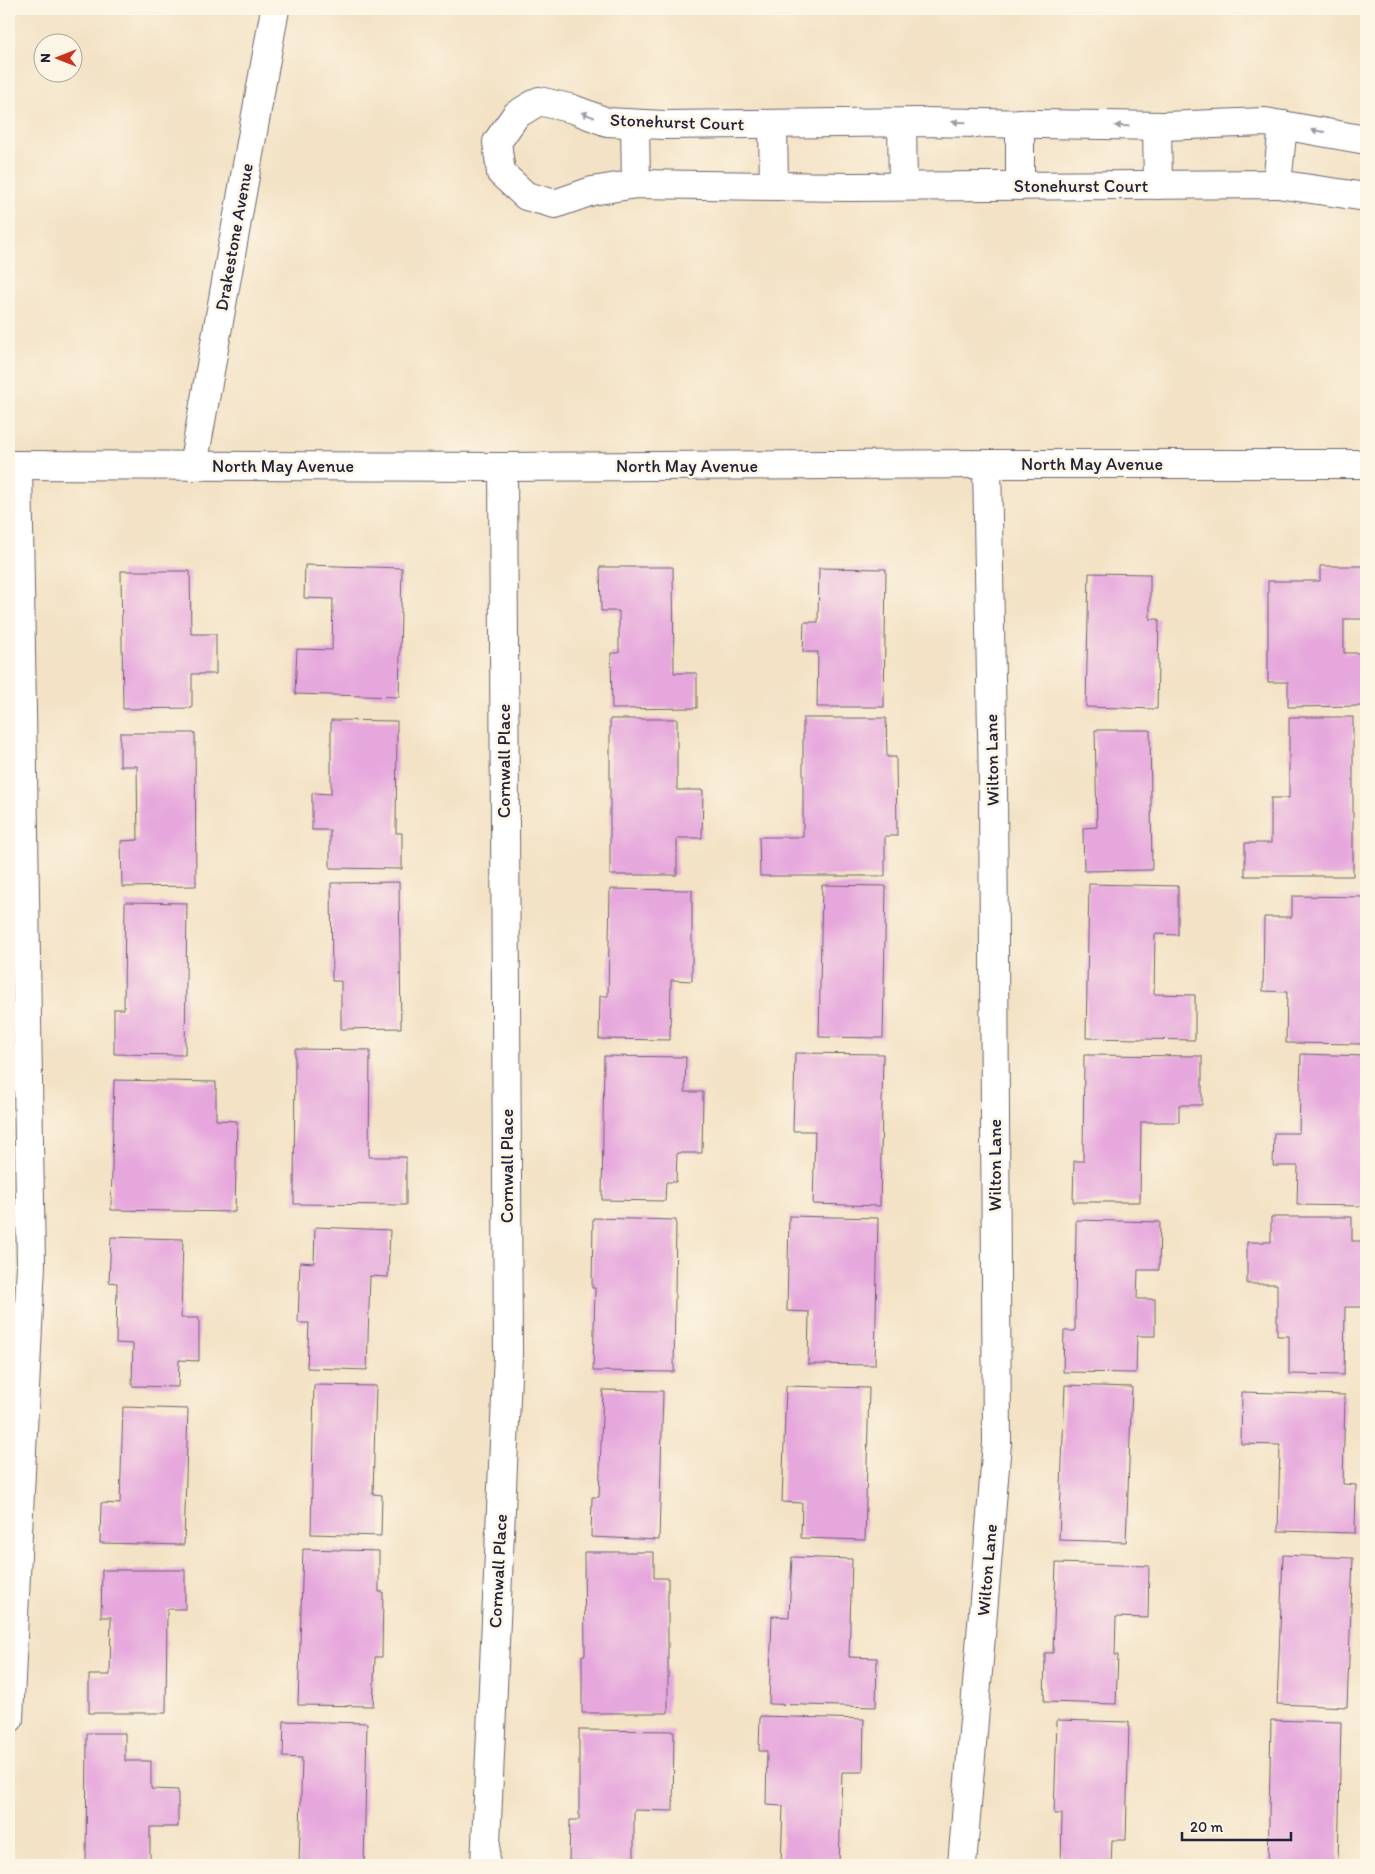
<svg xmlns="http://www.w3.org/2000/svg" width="1375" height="1874" font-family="Itim,sans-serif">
	<rect width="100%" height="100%" fill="#fcf5e5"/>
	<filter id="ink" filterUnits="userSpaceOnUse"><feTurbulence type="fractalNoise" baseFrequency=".02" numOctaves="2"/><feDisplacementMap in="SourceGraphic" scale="10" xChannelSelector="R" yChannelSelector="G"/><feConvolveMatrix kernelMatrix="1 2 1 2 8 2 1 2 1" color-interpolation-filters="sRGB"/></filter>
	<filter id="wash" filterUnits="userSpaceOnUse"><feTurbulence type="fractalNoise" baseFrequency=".0096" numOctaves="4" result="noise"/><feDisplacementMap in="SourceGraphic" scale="20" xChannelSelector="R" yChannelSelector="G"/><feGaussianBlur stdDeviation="1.12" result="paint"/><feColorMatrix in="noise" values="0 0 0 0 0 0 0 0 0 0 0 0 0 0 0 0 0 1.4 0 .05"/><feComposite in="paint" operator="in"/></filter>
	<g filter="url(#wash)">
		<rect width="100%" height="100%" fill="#f3e2c5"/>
		<g id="blocks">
			<g fill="#e6a7dd">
				<polygon points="305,565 402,568 399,697 295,694 297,649 332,650 333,599 304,598"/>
				<polygon points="1320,566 1366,566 1366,619 1344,619 1344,653 1366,653 1366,706 1288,707 1288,682 1268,682 1268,581 1320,581"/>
				<polygon points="600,567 673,567 674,673 697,673 697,708 612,709 611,653 619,653 619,611 601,611"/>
				<polygon points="819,568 886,569 884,707 817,707 818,652 803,652 804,622 818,622"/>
				<polygon points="121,571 190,571 191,634 216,634 216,674 192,674 192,708 123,709"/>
				<polygon points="1089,573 1150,574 1150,619 1159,619 1157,709 1086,707"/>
				<polygon points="1289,717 1353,717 1353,876 1245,876 1245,843 1271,843 1271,798 1289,798"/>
				<polygon points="803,718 886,718 887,757 896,757 897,836 885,836 885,876 760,876 759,837 803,837"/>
				<polygon points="610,719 677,719 677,790 703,790 702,838 677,838 677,875 610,875"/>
				<polygon points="331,720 397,721 396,833 402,833 402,869 330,868 330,830 312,830 312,793 331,794"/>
				<polygon points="1095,730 1150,730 1152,870 1084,871 1083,828 1097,827"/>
				<polygon points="120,733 195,733 196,886 122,887 121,841 138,840 137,766 120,766"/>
				<polygon points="399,882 401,1028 341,1029 341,981 332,981 331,883"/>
				<polygon points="1089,884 1178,886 1178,935 1155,934 1154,994 1195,995 1195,1040 1086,1038"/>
				<polygon points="822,885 886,886 883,1038 819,1037"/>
				<polygon points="610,889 692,890 692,981 671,980 670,1040 599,1039 600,996 608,996"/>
				<polygon points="1292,896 1365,897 1363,1044 1286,1043 1287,992 1263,991 1264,917 1292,917"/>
				<polygon points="125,902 187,903 185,1055 114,1054 114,1009 124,1009"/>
				<polygon points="295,1049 370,1050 369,1157 406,1157 406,1205 294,1204"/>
				<polygon points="795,1053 883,1054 880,1206 813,1204 815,1131 793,1131"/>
				<polygon points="1301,1054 1366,1056 1363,1206 1297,1205 1298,1166 1273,1166 1274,1133 1299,1133"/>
				<polygon points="1084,1055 1202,1056 1202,1105 1179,1105 1179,1122 1141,1122 1140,1202 1073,1202 1074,1161 1083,1161"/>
				<polygon points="604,1056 686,1057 685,1092 703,1092 702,1153 677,1153 676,1182 666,1182 665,1201 602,1200"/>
				<polygon points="114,1080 216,1082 216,1120 237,1121 235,1212 111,1210"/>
				<polygon points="789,1216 878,1218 875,1365 808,1364 809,1312 787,1311"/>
				<polygon points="1271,1217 1352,1217 1352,1241 1363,1241 1362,1307 1345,1307 1344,1375 1289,1374 1289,1336 1277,1336 1277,1284 1247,1284 1247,1242 1271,1242"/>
				<polygon points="593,1218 676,1220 674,1372 593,1371 595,1288 592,1288"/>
				<polygon points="1076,1220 1160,1222 1159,1270 1138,1270 1137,1299 1155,1299 1155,1336 1137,1336 1136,1373 1063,1372 1064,1331 1075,1331"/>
				<polygon points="315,1227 390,1230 388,1277 370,1276 367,1370 307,1368 309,1323 298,1323 300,1262 314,1263"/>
				<polygon points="111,1237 183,1239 181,1318 199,1318 199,1361 179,1360 178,1387 132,1386 133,1344 116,1343 117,1283 109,1282"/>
				<polygon points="314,1385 376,1386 373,1494 382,1495 381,1536 311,1534"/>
				<polygon points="1065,1385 1132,1387 1126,1542 1059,1540"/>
				<polygon points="786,1386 869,1388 865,1540 801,1538 802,1503 782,1502"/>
				<polygon points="603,1390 663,1391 659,1540 591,1537 592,1497 599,1497"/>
				<polygon points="1242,1392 1345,1395 1343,1484 1356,1485 1355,1533 1278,1531 1280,1445 1241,1444"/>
				<polygon points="123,1407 188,1409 184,1545 100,1543 101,1503 120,1504"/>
				<polygon points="303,1549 379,1551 379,1592 383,1592 382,1657 375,1657 373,1706 298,1705"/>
				<polygon points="584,1552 654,1552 654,1578 668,1578 668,1713 582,1713 582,1655 585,1655"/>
				<polygon points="1283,1555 1353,1558 1347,1707 1277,1704"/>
				<polygon points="792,1557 852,1559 849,1657 877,1658 876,1707 769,1704 772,1616 789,1617"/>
				<polygon points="1056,1563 1149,1566 1148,1618 1116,1617 1115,1655 1118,1655 1116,1704 1044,1702 1045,1653 1053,1653"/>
				<polygon points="102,1570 185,1570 185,1609 167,1609 166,1713 89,1713 89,1675 110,1675 111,1617 101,1617"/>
				<polygon points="760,1716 864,1719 863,1772 842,1772 839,1865 781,1865 783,1806 766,1805 767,1751 759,1751"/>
				<polygon points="1057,1720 1129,1722 1126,1840 1112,1840 1111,1865 1061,1865 1062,1814 1054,1814"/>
				<polygon points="1271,1720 1341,1722 1338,1865 1268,1865"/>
				<polygon points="284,1721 367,1723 364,1865 299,1865 302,1758 283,1757"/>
				<polygon points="579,1730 674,1731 673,1811 634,1810 634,1862 569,1861 570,1820 579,1820"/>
				<polygon points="87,1733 125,1733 125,1761 151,1761 151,1789 178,1790 178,1827 150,1827 150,1865 86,1865"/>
			</g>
		</g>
	</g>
	<g filter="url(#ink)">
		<use href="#blocks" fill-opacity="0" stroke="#6b656b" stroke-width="1"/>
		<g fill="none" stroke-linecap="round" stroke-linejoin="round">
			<defs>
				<g id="minor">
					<polyline points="902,123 903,186"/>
					<polyline points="1020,123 1020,186"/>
					<polyline points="635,124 636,184"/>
					<polyline points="773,124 774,186"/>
					<polyline points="1157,126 1158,185"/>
					<polyline points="1366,140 1265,122 1164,126 921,122 664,125 607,122 573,109 539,101 516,115 497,142 501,173 526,196 555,204 592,191 636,184 850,187 1277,184 1366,197"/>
					<polyline points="1277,184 1283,125"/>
					<polyline points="193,466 275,9"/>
					<polyline points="9,1719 31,1265 18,465"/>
					<polyline points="485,1865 508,1354 503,467"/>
					<polyline points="962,1865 997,1443 993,786 987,464"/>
				</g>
				<polyline id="secondary" points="9,465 503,467 987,464 1366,464"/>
			</defs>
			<use href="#minor" stroke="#6b656b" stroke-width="30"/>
			<use href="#secondary" stroke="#6b656b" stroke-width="30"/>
			<use href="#minor" stroke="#fff" stroke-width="28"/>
			<use href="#secondary" stroke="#fff" stroke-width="28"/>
		</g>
		<defs><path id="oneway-solid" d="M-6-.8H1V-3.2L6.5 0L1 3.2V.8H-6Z" transform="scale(1.25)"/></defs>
		<g fill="#9c9ca7">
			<use href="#oneway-solid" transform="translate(588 115) rotate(-159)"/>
			<use href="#oneway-solid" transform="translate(959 122) rotate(-179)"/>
			<use href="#oneway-solid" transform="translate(1122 126) rotate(-179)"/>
			<use href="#oneway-solid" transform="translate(1318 131) rotate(-171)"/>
		</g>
	</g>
	<g text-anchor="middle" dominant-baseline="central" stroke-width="5" stroke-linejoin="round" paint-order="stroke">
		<g font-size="18" fill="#22223b" stroke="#fcf5e5">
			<text transform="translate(677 122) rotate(2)">Stonehurst Court</text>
			<text x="1081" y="186">Stonehurst Court</text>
			<text transform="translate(234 237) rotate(-80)">Drakestone Avenue</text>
			<text x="1092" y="464">North May Avenue</text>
			<text x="283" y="466">North May Avenue</text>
			<text x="687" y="466">North May Avenue</text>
			<text transform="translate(992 760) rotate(-91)">Wilton Lane</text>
			<text transform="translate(504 761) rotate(-90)">Cornwall Place</text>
			<text transform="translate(995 1165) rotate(-90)">Wilton Lane</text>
			<text transform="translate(507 1166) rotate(-90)">Cornwall Place</text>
			<text transform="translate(987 1570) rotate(-85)">Wilton Lane</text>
			<text transform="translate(498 1571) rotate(-87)">Cornwall Place</text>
		</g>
	</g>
	<rect width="1375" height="1874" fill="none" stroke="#fcf5e5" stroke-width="30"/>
	<g transform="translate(58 58) rotate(270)"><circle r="24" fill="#fcf5e5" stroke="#a5a1a1"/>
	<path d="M0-4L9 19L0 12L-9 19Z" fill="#c8321e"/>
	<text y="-8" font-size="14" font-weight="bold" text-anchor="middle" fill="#22223b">N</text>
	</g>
	<path d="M1182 1832v8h109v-8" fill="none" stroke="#22223b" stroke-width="2.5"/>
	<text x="1190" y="1832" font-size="15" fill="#22223b" stroke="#fcf5e5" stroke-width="4" paint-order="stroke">20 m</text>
</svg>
